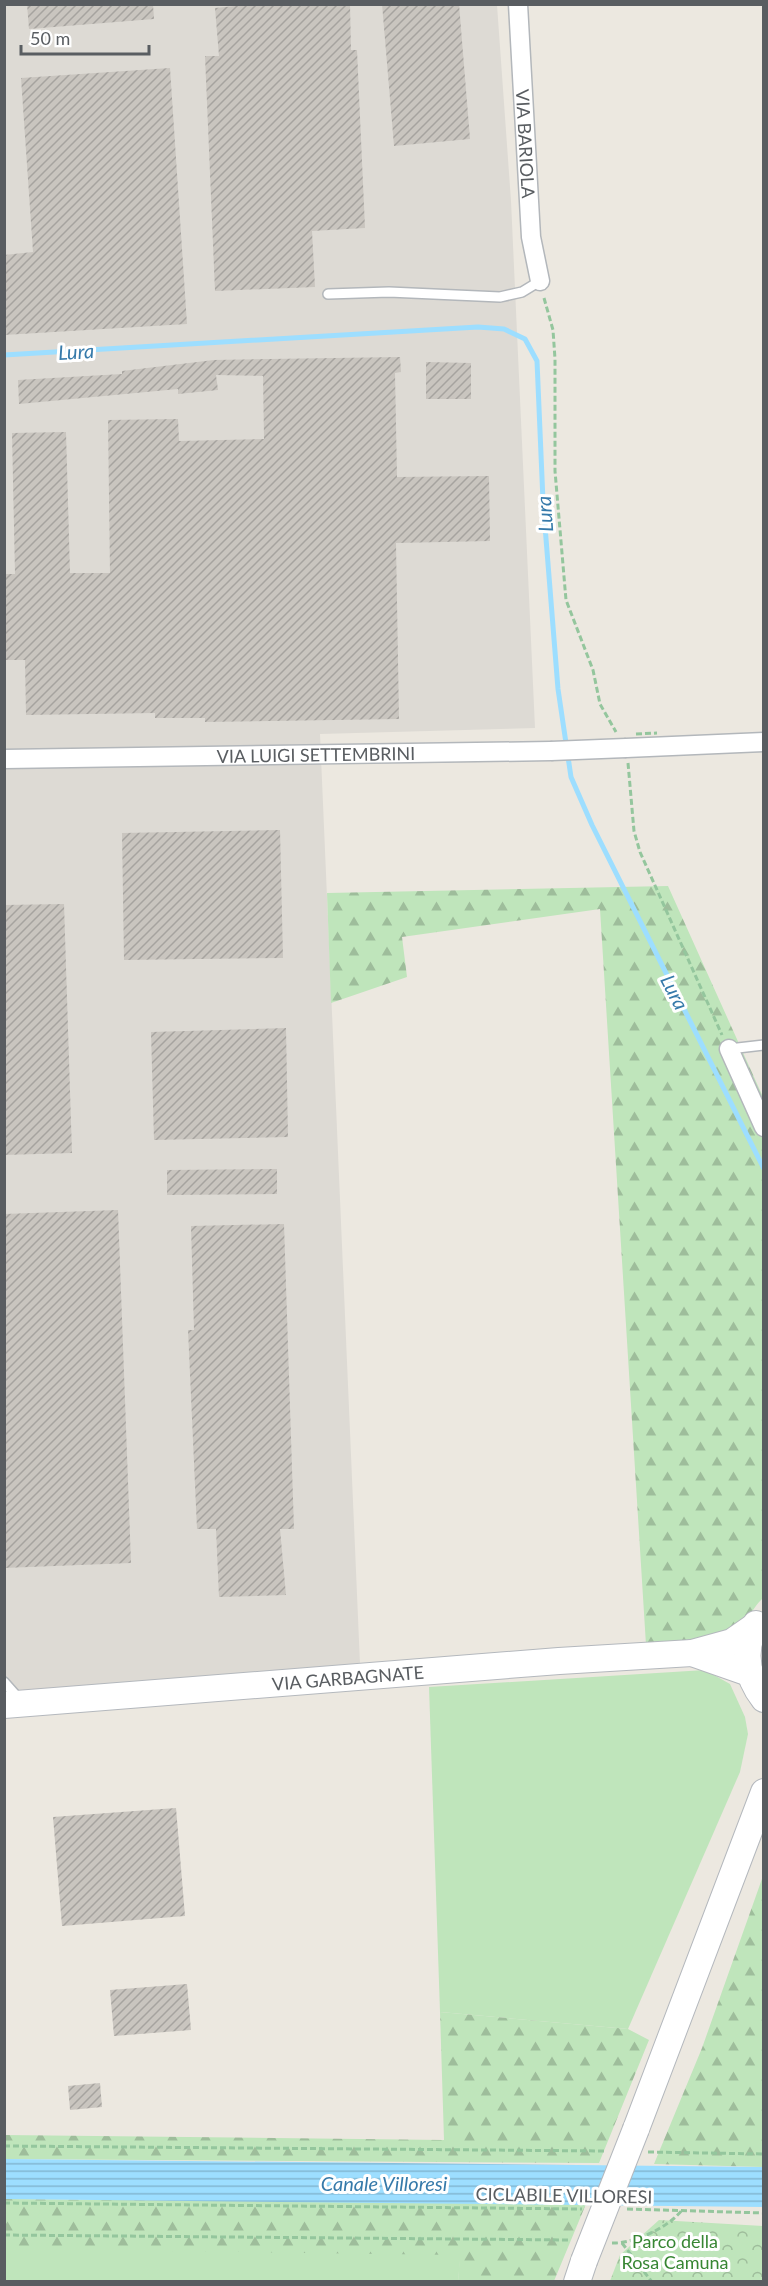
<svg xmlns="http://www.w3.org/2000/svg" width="768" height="2286" font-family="Lato,sans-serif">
	<defs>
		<pattern id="forest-firs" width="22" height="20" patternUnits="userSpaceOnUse" patternTransform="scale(1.5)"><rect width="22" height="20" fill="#bfe5bb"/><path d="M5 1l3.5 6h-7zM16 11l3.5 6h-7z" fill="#9ebd9b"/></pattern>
		<pattern id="park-crowns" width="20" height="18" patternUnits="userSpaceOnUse" patternTransform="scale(1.5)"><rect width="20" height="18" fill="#bfe5bb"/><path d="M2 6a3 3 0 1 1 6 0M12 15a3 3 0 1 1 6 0" fill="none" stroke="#9ebd9b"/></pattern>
		<pattern id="water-rules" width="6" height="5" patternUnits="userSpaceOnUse" patternTransform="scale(1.5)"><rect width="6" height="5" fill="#9ddeff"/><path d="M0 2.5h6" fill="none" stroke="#83b7d2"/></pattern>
		<pattern id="building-hatch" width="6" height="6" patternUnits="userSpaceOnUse" patternTransform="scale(1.5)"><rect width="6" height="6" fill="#c9c5bf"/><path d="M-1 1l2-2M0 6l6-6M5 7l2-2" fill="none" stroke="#a6a39f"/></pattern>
	</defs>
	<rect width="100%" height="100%" fill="#ece8e0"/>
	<polygon fill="#dddad4" points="5,5 497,5 511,201 535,728 320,734 360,1664 5,1692"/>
	<g fill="#bfe5bb">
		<polygon points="705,1670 730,1684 745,1717 748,1734 740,1772 628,2029 440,2012 429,1687"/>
		<polygon points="5,2247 461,2252 458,2281 5,2282"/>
	</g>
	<g fill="url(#forest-firs)">
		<path d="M 668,886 L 763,1097 L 763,1598 C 756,1604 752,1613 745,1620 C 719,1644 680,1643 646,1645 L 600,909 L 402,937 L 407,977 L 331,1003 L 327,893 Z"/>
		<polygon points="763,1876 763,2167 654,2164 702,2048"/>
		<polygon points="440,2012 628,2029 649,2040 599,2163 5,2159 5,2135 444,2140"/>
		<polygon points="5,2199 586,2204 554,2281 458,2281 460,2255 5,2249"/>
	</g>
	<polygon fill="url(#park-crowns)" points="659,2220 763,2226 763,2281 610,2281 620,2255"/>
	<polygon fill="url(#water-rules)" points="5,2159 764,2167 763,2207 5,2199"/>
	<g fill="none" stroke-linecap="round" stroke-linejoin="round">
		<polyline stroke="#9ddeff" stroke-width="5" points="4,355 478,327 504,329 525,339 537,361 543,501 558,689 571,777 592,825 764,1169"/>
	</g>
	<g fill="url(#building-hatch)">
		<polygon points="27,4 153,4 154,19 29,29"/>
		<polygon points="256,4 350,4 351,50 357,50 365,228 312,231 315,287 215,291 205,56 219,56 215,8"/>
		<polygon points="382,4 459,4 470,139 394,146"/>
		<polygon points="170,68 187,324 4,335 4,255 33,252 21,78"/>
		<polygon points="400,357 401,372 395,373 397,477 489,476 490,541 396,543 399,719 205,722 205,718 155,718 155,713 26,715 25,660 4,660 4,574 15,574 12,433 66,432 70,573 110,573 108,420 178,419 179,441 264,439 263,376 216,375 218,390 178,394 178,389 19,404 18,380 122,374 122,371 214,360"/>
		<polygon points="426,362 471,363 471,399 426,399"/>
		<polygon points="280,830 283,958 124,960 122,833"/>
		<polygon points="64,904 72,1153 4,1155 4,905"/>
		<polygon points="286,1028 288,1137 154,1140 151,1032"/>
		<polygon points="277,1169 277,1194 167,1195 167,1170"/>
		<polygon points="118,1210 131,1563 4,1568 4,1214"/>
		<polygon points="284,1224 294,1529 280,1529 286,1595 219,1597 216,1529 197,1529 188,1330 194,1330 191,1226"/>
		<polygon points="176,1808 185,1916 62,1926 53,1817"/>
		<polygon points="187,1984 191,2030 114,2036 110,1990"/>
		<polygon points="100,2083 102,2107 70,2110 68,2086"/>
	</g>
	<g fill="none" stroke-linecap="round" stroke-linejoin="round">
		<defs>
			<g id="lane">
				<polyline points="328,294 389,292 500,297 522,292 540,281"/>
				<polyline points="729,1049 764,1045"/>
				<polyline points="4,1682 20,1700"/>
			</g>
			<g id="street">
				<path id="s1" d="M 518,4 L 531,237 L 540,281"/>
				<polyline points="626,748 764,742"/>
				<path id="s2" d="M 4,759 L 551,751"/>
				<polyline points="729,1049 764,1127"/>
			</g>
			<g id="secondary">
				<path d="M 756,1624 C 742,1650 746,1676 764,1699"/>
				<polyline points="692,1653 749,1673"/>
				<path id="s3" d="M 4,1705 L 559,1661 L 692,1653 L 732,1642 L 755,1626"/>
				<polyline points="636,2129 764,1792"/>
				<polyline points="577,2282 584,2261"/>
			</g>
		</defs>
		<use href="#lane" stroke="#b3b7bb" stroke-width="12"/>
		<use href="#street" stroke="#b3b7bb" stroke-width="21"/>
		<use href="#secondary" stroke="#b4b8bd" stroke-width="28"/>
		<g stroke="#94c69d" stroke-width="3" stroke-dasharray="6 3" stroke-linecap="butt">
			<polyline points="544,298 553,330 555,359 555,471 566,600 593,670 600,704 616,732"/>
			<polyline points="628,763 634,831 640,852 722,1035"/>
			<polyline points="4,2146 606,2151"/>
			<polyline points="648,2152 764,2154"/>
			<polyline points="4,2203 582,2209"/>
			<polyline points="627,2209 764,2213"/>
			<polyline points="4,2235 570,2240"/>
			<path d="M 612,2243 C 634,2244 669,2227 682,2210"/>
			<polyline points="622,2243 652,2282"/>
		</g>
		<use href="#lane" stroke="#fff" stroke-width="9"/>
		<use href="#street" stroke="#fff" stroke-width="18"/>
		<use href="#secondary" stroke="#fff" stroke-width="26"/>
		<defs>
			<polyline id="street-bridge" points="551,751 626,748"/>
			<polyline id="secondary-bridge" points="584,2261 636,2129"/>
		</defs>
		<use href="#street-bridge" stroke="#b3b7bb" stroke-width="21" stroke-linecap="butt"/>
		<use href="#secondary-bridge" stroke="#b4b8bd" stroke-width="28" stroke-linecap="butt"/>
		<polyline stroke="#94c69d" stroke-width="3" stroke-dasharray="6 3" stroke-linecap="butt" points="636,734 657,733"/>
		<use href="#street-bridge" stroke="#fff" stroke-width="18"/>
		<use href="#secondary-bridge" stroke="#fff" stroke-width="26"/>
	</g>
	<g text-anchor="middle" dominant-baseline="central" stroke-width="6" stroke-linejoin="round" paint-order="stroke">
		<g font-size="18" fill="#595d61" stroke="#fff">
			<text stroke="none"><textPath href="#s1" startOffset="140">VIA BARIOLA</textPath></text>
			<text stroke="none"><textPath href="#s2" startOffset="312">VIA LUIGI SETTEMBRINI</textPath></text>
			<text stroke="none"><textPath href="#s3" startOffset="345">VIA GARBAGNATE</textPath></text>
			<text transform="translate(564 2195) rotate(1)">CICLABILE VILLORESI</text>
		</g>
		<g font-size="18" fill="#378633" stroke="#fff">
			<text x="675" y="2241">Parco della<tspan x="675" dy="21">Rosa Camuna</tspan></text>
		</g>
		<g font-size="20" font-style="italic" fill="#367aaa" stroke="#fff">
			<text transform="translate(76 351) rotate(-3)">Lura</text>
			<text transform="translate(544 514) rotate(-94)">Lura</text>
			<text transform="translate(675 992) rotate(63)">Lura</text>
			<text x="384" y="2183">Canale Villoresi</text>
		</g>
	</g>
	<rect width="768" height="2286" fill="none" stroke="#595d61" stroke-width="12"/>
	<path d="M21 45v9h128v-9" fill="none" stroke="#595d61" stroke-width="3"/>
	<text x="30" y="45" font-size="18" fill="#595d61" stroke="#ffffff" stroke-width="4.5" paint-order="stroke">50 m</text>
</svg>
